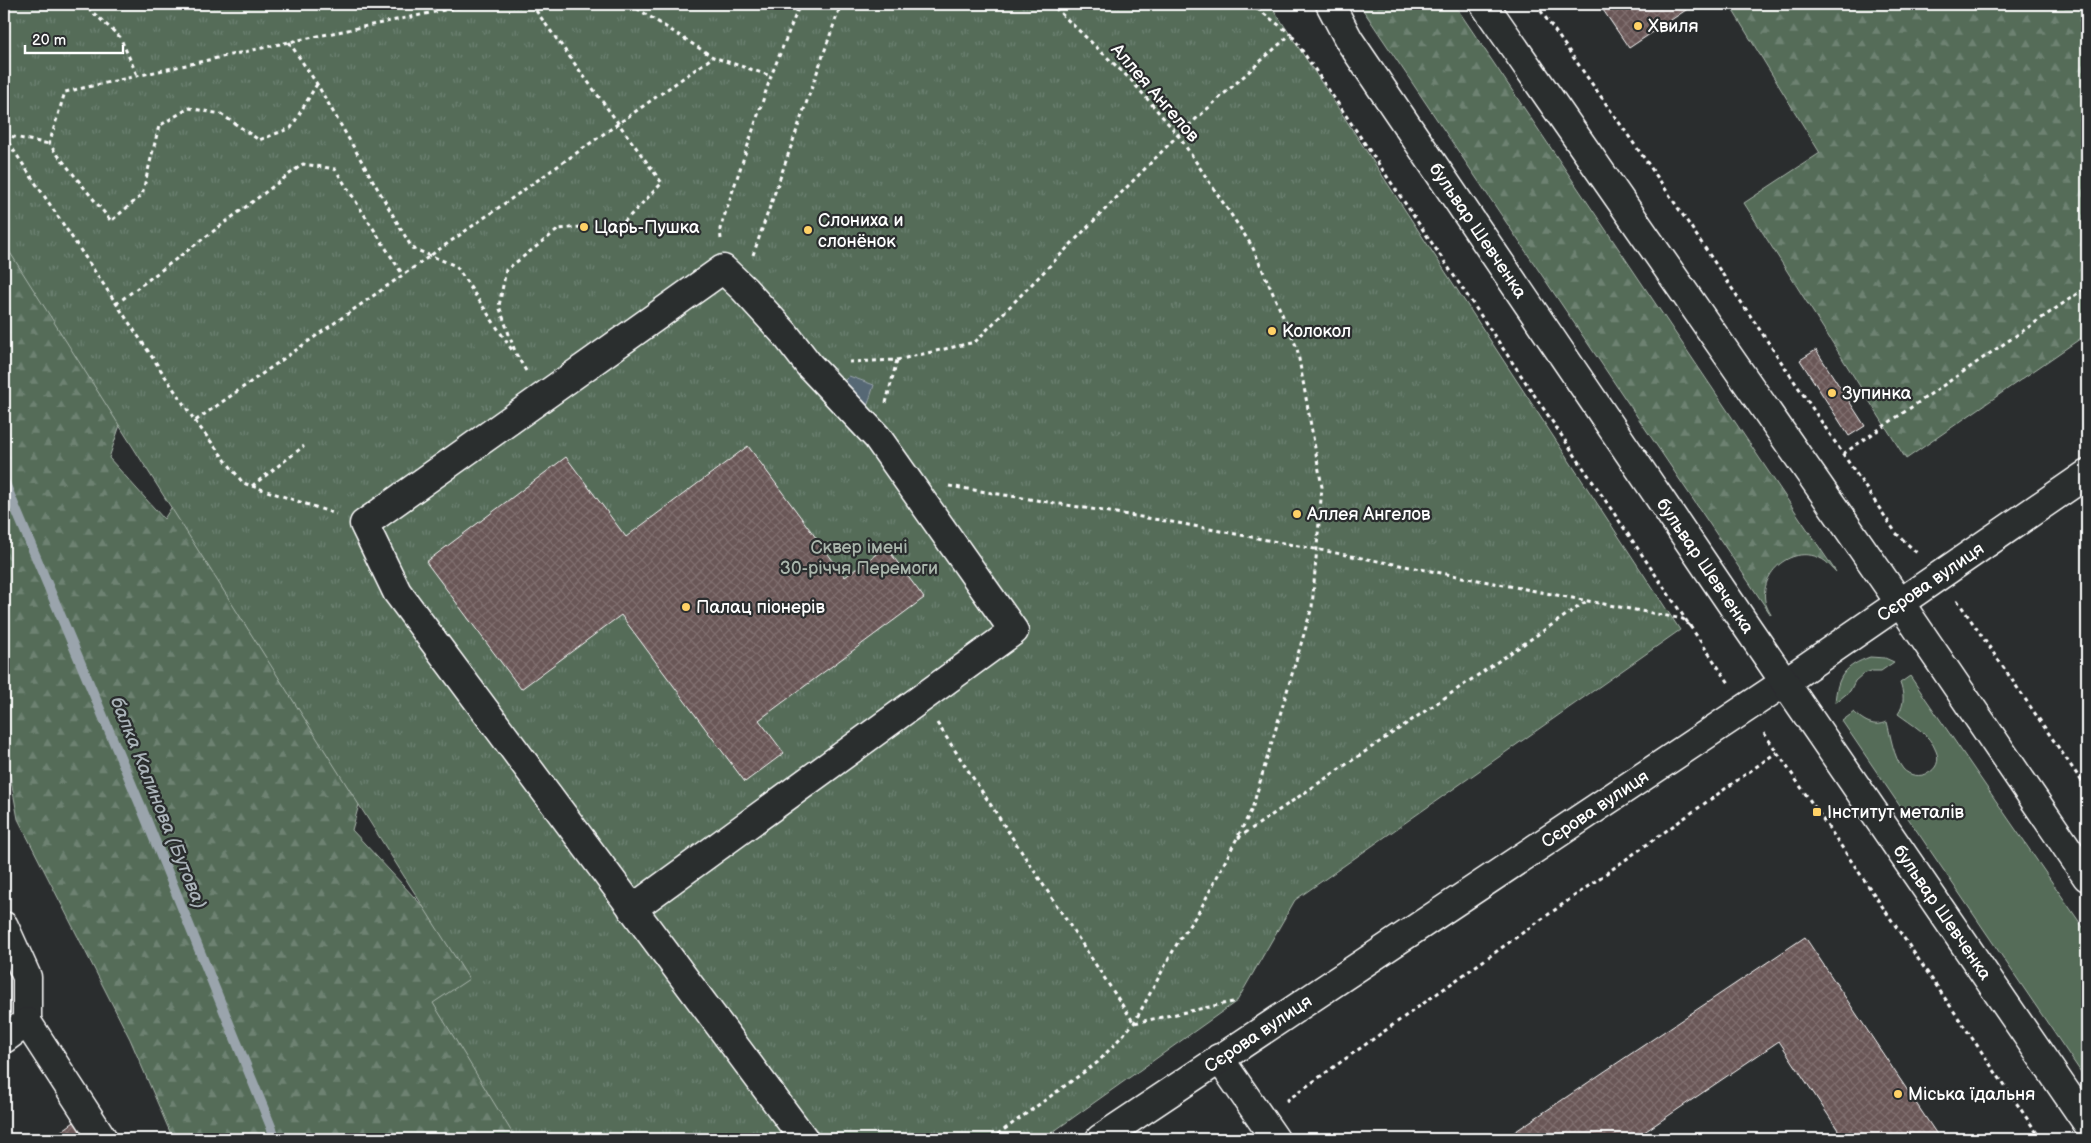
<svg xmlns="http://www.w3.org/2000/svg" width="2091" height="1143" font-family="'Balsamiq Sans',sans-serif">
	<defs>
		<pattern id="forest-firs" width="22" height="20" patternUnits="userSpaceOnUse" patternTransform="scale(1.25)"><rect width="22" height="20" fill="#546c59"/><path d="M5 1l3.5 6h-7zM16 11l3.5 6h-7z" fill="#6e8272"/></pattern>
		<pattern id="park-tufts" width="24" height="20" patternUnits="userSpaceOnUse" patternTransform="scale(1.25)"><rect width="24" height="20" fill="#546c59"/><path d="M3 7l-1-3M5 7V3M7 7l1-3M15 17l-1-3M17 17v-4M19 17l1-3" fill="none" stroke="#6e8272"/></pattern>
		<pattern id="building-cross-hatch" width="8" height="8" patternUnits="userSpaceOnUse" patternTransform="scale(1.25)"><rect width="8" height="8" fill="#695656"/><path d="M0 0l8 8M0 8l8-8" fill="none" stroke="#806f6f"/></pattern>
	</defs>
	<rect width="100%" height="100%" fill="#2a2d2e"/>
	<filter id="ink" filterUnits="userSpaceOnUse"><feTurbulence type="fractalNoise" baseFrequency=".02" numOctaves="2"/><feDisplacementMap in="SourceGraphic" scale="10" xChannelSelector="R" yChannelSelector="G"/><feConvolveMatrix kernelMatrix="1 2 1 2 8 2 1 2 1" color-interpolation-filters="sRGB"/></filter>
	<g filter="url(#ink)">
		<g fill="#546c59" stroke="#aab6ac">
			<path d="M 1870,657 L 1885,658 L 1894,662 L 1881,671 L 1871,671 L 1863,674 L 1855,681 L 1850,691 L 1835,703 C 1837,676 1845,666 1870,657 Z"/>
			<path d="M 1910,676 L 2087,933 L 2087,1081 L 1842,721 L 1854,712 C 1863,721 1874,728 1887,722 C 1891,737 1893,756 1903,769 C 1917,784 1945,771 1936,751 C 1930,734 1911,724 1898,714 C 1905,704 1904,694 1900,683 Z"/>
		</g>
		<g fill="url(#forest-firs)" stroke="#aab6ac">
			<polygon points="4,4 133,386 109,458 164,519 211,445 377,739 352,830 503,993 770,1139 173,1139 130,1039 18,819 4,742"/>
			<path d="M 1359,4 L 1454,4 L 1836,572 C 1833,569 1829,564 1825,561 C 1797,542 1760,569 1765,601 C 1766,606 1769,611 1771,615 Z"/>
			<polygon points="1733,4 2087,4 2087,334 1906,459 1744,203 1820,153 1732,9"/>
		</g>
		<polygon fill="url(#park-tufts)" stroke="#aab6ac" points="4,4 1270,4 1680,630 1295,900 1237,1001 1043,1139 516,1139 433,1003 469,979 4,243"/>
		<polygon fill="#576874" stroke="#9aa4ac" points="849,376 874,385 868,404 851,420 839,386"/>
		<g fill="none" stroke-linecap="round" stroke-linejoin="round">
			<polyline stroke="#9aa4ac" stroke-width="10" points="4,481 142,809 276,1139"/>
		</g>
		<g fill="url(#building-cross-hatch)" stroke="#fff">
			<polygon points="1599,4 1695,4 1629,48"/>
			<polygon points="1816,350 1865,426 1849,436 1800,360"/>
			<polygon points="748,446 845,577 886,547 924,598 759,720 784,753 745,782 621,615 521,689 426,562 566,457 626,537"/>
			<polygon points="1805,937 1940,1139 1844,1139 1779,1041 1634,1139 1504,1139"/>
			<polygon points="77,1120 91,1139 50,1139"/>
		</g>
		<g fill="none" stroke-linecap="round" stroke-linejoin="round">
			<defs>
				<g id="minor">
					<polyline points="632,909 1014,631 877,437 809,365 785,334 744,289 723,269 364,524 397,592 804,1139"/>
					<polyline points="4,926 27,977 27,1022 4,1039"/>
					<polyline points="27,1022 103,1139"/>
					<polyline points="1219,1058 1275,1139"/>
					<path id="s1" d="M 1100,1139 L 1785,682 L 2087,474"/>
				</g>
				<g id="major">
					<path id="s2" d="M 1330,4 L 1349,40 L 1749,630 L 2087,1123"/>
					<polyline points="1484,4 1900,603 2087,877"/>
				</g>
			</defs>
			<use href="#minor" stroke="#fff" stroke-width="31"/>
			<use href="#major" stroke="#fff" stroke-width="31"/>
			<g stroke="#fff" stroke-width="3" stroke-dasharray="4 4" stroke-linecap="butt">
				<polyline points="95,4 88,8 120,37 137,75"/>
				<polyline points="630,4 713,57 771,76"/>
				<polyline points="1536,4 1658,178 1896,533 1917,553"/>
				<polyline points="289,42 317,84 412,248 456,266 512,350"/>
				<polyline points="317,84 291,128 259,140 221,114 189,108 159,126 142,195 111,221 49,144 65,92 289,42 474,4"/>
				<polyline points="4,135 49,144"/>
				<polyline points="4,136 195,421 713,57"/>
				<polyline points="721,239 720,229 771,76 800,4"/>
				<polyline points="753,255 841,4"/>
				<polyline points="116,304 303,164 335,169 403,275"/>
				<polyline points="849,362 897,360 975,342 1178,135 1291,34 1251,4"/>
				<polyline points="526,371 516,354 499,306 506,270 559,229 623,223 662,183 531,4"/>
				<polyline points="886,403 897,360"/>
				<polyline points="195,421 243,483 336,514"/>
				<polyline points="1843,454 2087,287"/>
				<polyline points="252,486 304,446"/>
				<polyline points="949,486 1178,523 1683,619 1690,626 1291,34"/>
				<polyline points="1957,600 2087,789"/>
				<polyline points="1690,626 1729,683"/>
				<polyline points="937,723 1134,1023 1237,1001"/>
				<polyline points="1764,733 2041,1139"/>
				<polyline points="1238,838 1587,601"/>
				<polyline points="1286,1101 1777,752"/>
				<polyline points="991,1139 1098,1062 1134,1023 1179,940 1200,910 1252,809 1312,607 1322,487 1297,348 1252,246 1178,135 1131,80 1051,4"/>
			</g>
			<use href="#minor" stroke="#2a2d2e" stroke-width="28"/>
			<use href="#major" stroke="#2a2d2e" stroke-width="28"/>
		</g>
	</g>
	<g fill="#ffd166" stroke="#2a2d2e" stroke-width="2">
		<circle cx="1638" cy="26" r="5"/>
		<circle cx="584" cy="227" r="5"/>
		<circle cx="808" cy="230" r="5"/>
		<circle cx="1272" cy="331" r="5"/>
		<circle cx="1832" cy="393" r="5"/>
		<circle cx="1297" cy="514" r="5"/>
		<circle cx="686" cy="607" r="5"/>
		<rect x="1812" y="807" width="10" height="10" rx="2.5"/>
		<circle cx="1898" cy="1094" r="5"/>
	</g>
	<g text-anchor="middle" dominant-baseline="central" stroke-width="4.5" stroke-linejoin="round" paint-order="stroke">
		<g font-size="18" fill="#fff" stroke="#2a2d2e" text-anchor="start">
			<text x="1648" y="26">Хвиля</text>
			<text x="818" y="220">Слониха и<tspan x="818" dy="21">слонёнок</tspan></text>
			<text x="594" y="227">Царь-Пушка</text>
			<text x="1282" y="331">Колокол</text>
			<text x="1842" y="393">Зупинка</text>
			<text x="1307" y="514">Аллея Ангелов</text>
			<text x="696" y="607">Палац піонерів</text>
			<text x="1827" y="812">Інститут металів</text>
			<text x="1908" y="1094">Міська їдальня</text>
		</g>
		<g font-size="18" fill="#fff" stroke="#2a2d2e">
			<text transform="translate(1155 93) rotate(49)">Аллея Ангелов</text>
			<text stroke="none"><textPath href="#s2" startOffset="271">бульвар Шевченка</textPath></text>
			<text stroke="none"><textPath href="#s2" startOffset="676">бульвар Шевченка</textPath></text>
			<text stroke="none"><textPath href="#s1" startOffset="1000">Сєрова вулиця</textPath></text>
			<text stroke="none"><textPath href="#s1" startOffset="595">Сєрова вулиця</textPath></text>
			<text stroke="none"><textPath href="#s2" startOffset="1096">бульвар Шевченка</textPath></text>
			<text stroke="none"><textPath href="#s1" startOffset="190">Сєрова вулиця</textPath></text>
		</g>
		<g font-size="18" fill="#aab6ac" stroke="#2a2d2e">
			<text x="859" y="547">Сквер імені<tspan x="859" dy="21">30-річчя Перемоги</tspan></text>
		</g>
		<g font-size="19" font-style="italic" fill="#abb4ba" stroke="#2a2d2e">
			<text transform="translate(158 803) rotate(68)">балка Калинова (Бутова)</text>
		</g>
	</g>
	<rect width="2091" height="1143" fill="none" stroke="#2a2d2e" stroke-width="20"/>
	<rect x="10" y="10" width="2071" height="1123" fill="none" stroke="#fff" stroke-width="2" filter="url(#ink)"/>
	<path d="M25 45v8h98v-8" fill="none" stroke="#ffffff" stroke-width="2.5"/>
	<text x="32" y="45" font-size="15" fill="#ffffff" stroke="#2a2d2e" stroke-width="4" paint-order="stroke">20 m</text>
</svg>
